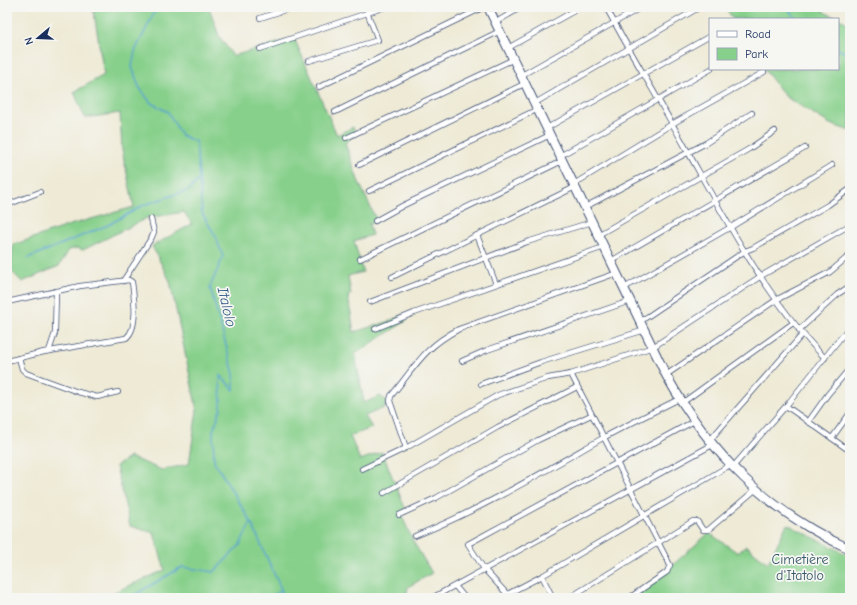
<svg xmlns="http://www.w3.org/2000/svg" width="857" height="605" font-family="'Comic Neue',sans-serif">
	<rect width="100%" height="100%" fill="#f6f6f2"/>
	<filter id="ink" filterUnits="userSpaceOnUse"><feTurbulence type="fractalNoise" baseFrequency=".025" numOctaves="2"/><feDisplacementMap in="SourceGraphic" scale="8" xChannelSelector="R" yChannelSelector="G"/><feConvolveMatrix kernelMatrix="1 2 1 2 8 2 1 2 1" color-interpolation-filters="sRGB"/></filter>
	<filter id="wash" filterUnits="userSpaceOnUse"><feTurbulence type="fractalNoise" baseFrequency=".012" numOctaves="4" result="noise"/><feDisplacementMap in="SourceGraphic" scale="16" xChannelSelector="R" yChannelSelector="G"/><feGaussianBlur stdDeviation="0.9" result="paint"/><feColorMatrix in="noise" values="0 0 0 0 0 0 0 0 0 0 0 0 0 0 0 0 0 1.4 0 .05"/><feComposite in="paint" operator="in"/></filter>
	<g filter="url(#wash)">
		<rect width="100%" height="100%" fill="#eeead5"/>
		<g fill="#87d08b" stroke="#518074">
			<polygon points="93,7 209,7 219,36 233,56 294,38 337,135 353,127 356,134 345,143 358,180 377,221 369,224 372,235 354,241 363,272 348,276 351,294 348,296 354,332 387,322 404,314 406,321 355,354 364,403 380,396 387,401 384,408 365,416 372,428 350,436 360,460 382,452 406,510 401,514 414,543 432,573 408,587 406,598 101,598 165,570 154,533 130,526 116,466 130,457 162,470 189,464 197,410 170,281 152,246 192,224 184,212 147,218 83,250 77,248 69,250 59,266 22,282 11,271 13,245 70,225 134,207 122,150 120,113 85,118 74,92 104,75"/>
			<polygon points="725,7 822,7 824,12 850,24 850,131 830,124 786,97 764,69 838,69 838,19 733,19"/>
			<polygon points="787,524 850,556 850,598 635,598 709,533 738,553 746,546 768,563"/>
		</g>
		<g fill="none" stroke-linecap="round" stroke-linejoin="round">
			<g stroke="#57a3d0" stroke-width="1.5">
				<polyline points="157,7 135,51 132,67 139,87 151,103 168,112 181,135 196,142 202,213 216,237 223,257 210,287 234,374 234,390 220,375 221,408 213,431 214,461 251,522 285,598"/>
				<polyline points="786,7 797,19"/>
				<polyline points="838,49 850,55"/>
				<polyline points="28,258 108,225 144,205 189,190 199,179"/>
				<polyline points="129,598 182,567 214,572 240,545 251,522"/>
				<polyline points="269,598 281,590"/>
			</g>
		</g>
	</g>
	<g filter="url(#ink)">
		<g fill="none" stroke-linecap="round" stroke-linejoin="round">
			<defs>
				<g id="street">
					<path d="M 606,7 C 632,56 661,103 688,152 C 728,224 767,299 825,358"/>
					<polyline points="260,18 294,7"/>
					<polyline points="496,22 522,7"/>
					<polyline points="508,48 581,7"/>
					<polyline points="260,49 385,7"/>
					<polyline points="309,61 378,40 367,12"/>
					<polyline points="522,75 642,7"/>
					<polyline points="319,87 484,7"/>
					<polyline points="535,103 700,7"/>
					<polyline points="335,112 500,31"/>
					<polyline points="547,128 710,36"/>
					<polyline points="346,138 514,59"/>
					<polyline points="560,156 711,69"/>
					<polyline points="359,165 526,83"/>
					<polyline points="574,184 672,124 764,72"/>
					<polyline points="369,191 538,109"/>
					<polyline points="7,205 40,192"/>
					<polyline points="585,207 706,143 752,113"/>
					<polyline points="375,221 404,205 550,135"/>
					<polyline points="477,235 496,284"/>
					<polyline points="598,235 749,149 775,131"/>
					<polyline points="360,259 562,161"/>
					<polyline points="611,261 805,148"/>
					<polyline points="392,277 575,187"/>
					<polyline points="123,281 152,237 154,232 151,219"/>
					<polyline points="624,288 731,227 832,165"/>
					<path d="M 7,302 L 80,286 L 129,280 L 132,282 C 134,297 139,328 126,338 L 44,352 L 7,361"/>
					<polyline points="370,302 527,242 592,222"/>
					<polyline points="641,321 745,251 753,248 828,205 850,189"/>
					<polyline points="375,329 414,313 604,247"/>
					<polyline points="799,330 838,294 850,286"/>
					<polyline points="49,351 55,333 56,291"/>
					<polyline points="19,358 22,369 26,373 78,392 97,397 118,392"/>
					<polyline points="462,361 487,350 630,301"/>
					<polyline points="571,374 670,565 667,572 629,598"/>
					<polyline points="666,375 776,300 830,272 850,255"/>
					<polyline points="481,384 541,362 645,330"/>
					<polyline points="682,403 793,323"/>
					<polyline points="786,406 850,451"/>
					<polyline points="808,422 828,394 850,368"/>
					<polyline points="832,438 850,413"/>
					<polyline points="709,441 802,335"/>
					<path d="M 406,448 L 390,401 L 391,396 C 416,366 423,348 459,329 L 617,273"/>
					<polyline points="732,468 786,406 850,326"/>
					<polyline points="362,469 406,448 498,395 548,378 571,374 653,347 761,276 850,225"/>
					<polyline points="384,493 498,427 577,387"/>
					<polyline points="399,515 436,498 538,440 591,415"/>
					<path d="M 415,536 C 480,510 540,474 601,439 C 627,425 653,412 679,399"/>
					<polyline points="542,576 553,598"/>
					<polyline points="455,586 465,598"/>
					<polyline points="507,594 484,569 468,544 694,421"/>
					<polyline points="432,598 712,445"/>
					<polyline points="500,598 542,576 730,465"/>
					<polyline points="569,598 693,521 697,521 703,530 708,530 755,490"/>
				</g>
				<path id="highway" d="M 488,7 L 666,375 C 710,454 768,512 850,549"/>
			</defs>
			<use href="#street" stroke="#3b4b70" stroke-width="6"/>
			<use href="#highway" stroke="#3b4b70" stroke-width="10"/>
			<use href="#street" stroke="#fff" stroke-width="4.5"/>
			<use href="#highway" stroke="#fff" stroke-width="8"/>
		</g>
	</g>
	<g text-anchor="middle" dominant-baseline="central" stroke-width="3.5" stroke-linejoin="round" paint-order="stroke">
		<g font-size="14" fill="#365769" stroke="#f6f6f2">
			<text x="800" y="559">Cimetière<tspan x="800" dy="16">d'Itatolo</tspan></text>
		</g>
		<g font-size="15" font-style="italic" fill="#305886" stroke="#f6f6f2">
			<text transform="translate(227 307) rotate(77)">Italolo</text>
		</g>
	</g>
	<rect width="857" height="605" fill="none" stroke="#f6f6f2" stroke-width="24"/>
	<rect x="709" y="18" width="130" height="52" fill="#f6f6f2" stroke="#9ea6b7"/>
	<rect x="717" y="31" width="20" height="6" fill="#ffffff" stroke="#9ea6b7"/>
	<text x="745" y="38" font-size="12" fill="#1b2f5e">Road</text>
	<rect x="717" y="48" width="20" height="12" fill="#87d08b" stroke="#9ea6b7"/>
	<text x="745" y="58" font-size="12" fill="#1b2f5e">Park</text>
	<g transform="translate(38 38) rotate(251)" stroke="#f6f6f2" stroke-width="3" paint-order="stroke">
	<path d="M0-3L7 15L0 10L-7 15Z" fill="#1b2f5e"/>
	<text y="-6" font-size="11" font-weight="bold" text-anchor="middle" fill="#1b2f5e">N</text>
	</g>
</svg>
